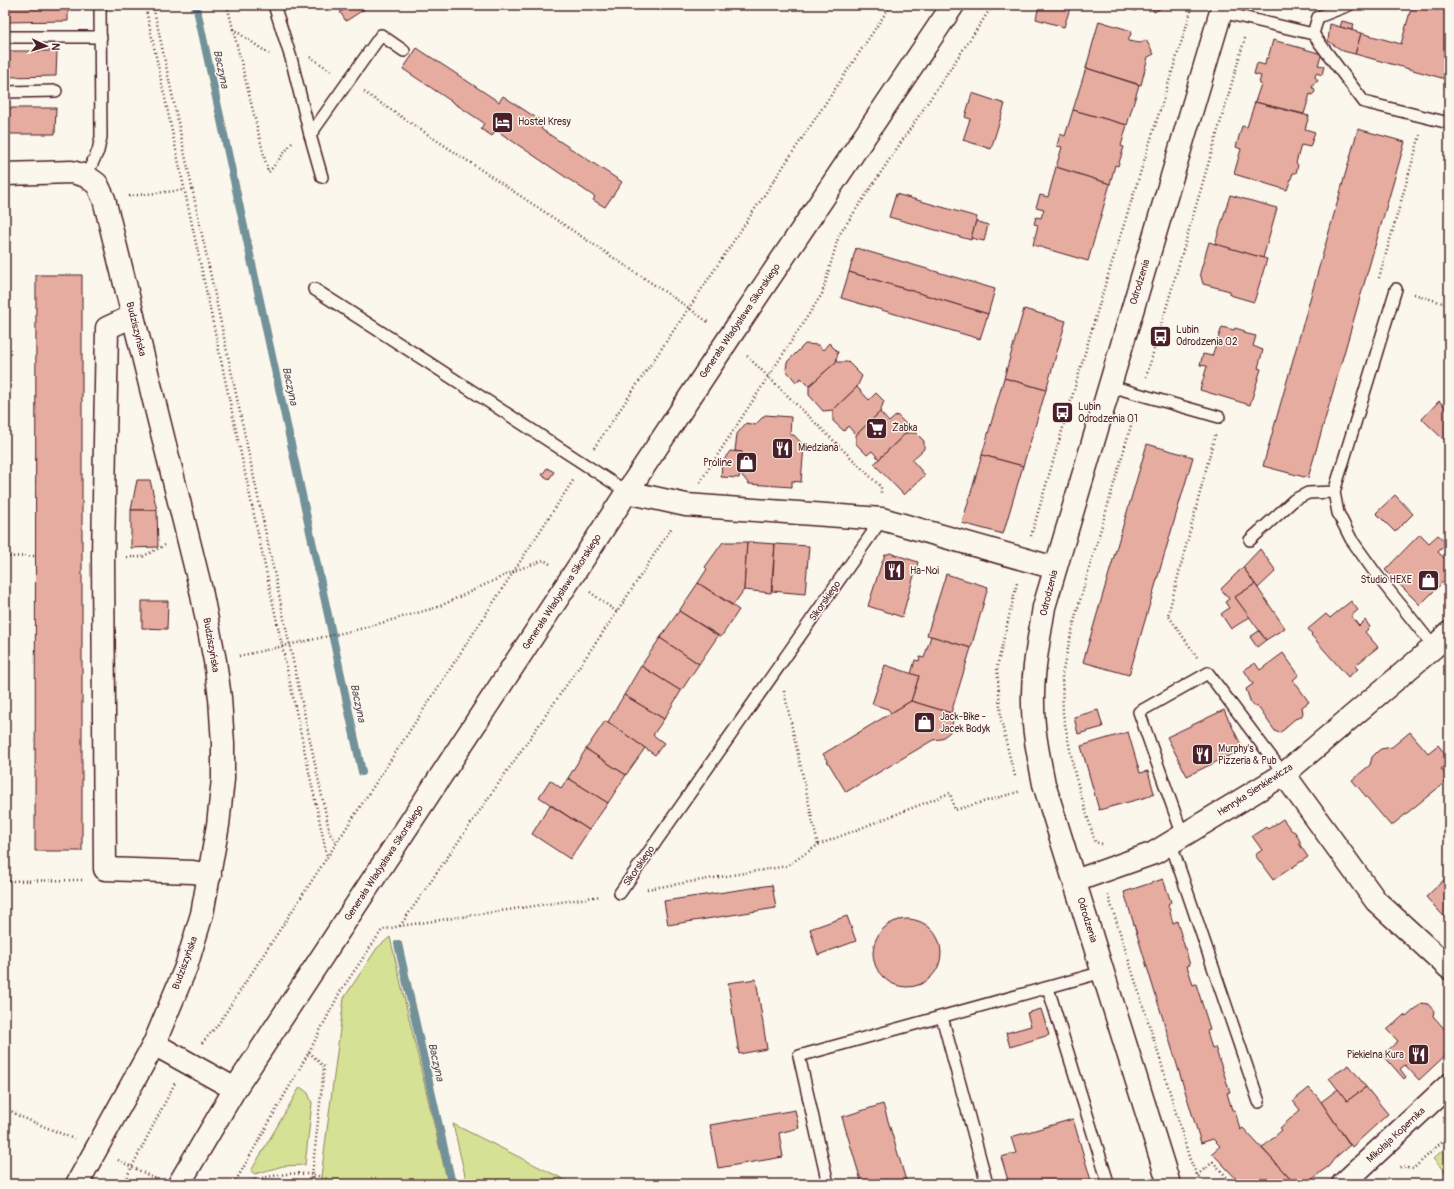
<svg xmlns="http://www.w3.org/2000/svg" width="1454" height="1189" font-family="Pangolin,sans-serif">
	<rect width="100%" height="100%" fill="#fbf7ec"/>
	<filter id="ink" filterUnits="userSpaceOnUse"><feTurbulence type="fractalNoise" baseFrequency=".025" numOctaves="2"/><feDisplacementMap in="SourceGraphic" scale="8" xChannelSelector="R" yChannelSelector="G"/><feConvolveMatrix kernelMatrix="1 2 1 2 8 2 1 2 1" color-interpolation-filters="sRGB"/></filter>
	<g filter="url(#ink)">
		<g fill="#d5e194" stroke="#908060">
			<polygon points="390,937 448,1184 320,1184 344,998 377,948"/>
			<polygon points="300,1087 308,1093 312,1103 305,1165 283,1166 255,1174 251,1171"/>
			<polygon points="453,1124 573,1184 467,1184"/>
			<polygon points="1449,1144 1449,1176 1433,1159"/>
		</g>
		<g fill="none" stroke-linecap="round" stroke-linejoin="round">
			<g stroke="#729199" stroke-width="8">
				<polyline points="196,5 362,772"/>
				<polyline points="398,944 452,1184"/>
			</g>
		</g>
		<g fill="#e5ac9f" stroke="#4a1f2b">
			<polygon points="5,5 68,5 68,21 5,22"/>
			<polygon points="352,5 364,5 366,8 346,21 340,12"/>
			<polygon points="1039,5 1071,5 1064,27 1036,19"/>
			<polygon points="1114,5 1138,5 1136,11"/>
			<polygon points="1149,5 1167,5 1154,12 1151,6"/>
			<polygon points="1412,5 1449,5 1449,80 1355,54 1361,33 1401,44"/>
			<polygon points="1099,21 1132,31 1128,41 1140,43 1146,40 1154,54 1148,57 1141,85 1086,68"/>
			<polygon points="1342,21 1354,24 1352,30 1340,27"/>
			<polygon points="1330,24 1361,33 1355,54 1343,51 1328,41"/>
			<polygon points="1273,40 1322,54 1318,65 1324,66 1322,75 1316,73 1315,77 1318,81 1314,83 1312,88 1314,88 1315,92 1312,95 1310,94 1304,114 1255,102 1261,84 1259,83 1261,76 1254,74 1257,63 1265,65 1266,58 1268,58"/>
			<polygon points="417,48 499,102 503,96 544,123 541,129 622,182 605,207 593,200 595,197 496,130 492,136 481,129 484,123 403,69"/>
			<polygon points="5,51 57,51 56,76 5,77"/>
			<polygon points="1086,68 1139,85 1127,125 1073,110"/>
			<polygon points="972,93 1005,104 991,149 963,140 970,119 965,117"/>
			<polygon points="1255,102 1309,116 1305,129 1315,132 1310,147 1301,145 1296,163 1298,165 1296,173 1293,173 1287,190 1234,174 1241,149 1236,147 1242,126 1247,127"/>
			<polygon points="5,108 56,108 55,134 5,134"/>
			<polygon points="1073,110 1127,125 1121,146 1124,147 1118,166 1115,165 1110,184 1056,167 1062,147 1057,146 1060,134 1065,136"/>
			<polygon points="1358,129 1405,142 1308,478 1263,466"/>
			<polygon points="1056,167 1110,184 1088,261 1033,245 1038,225 1034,224 1036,217 1041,218 1044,209 1036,207 1040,195 1048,197"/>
			<polygon points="896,194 977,217 971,240 889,217"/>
			<polygon points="1230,195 1277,208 1263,258 1215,244"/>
			<polygon points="976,221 988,225 984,241 971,238"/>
			<polygon points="1209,242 1267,259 1254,302 1230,295 1230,291 1203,284 1200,273"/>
			<polygon points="856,248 995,289 988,314 849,272"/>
			<polygon points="849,272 988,314 980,339 841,298"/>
			<polygon points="36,275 82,275 82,851 35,851"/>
			<polygon points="1024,309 1066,321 1046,390 1004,378"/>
			<polygon points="1222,327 1234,330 1235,328 1245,331 1244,333 1256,336 1253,346 1263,350 1258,368 1261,369 1250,405 1200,390 1207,366 1200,365 1203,354 1212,356"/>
			<polygon points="829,343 838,352 836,362 809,386 801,378 796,382 786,370 787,362 805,344 818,345 823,350"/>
			<polygon points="836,362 848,362 862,376 857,387 833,410 823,411 809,395 809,386"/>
			<polygon points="1004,378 1046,390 1023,466 982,455"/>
			<polygon points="857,387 869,400 876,393 884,401 880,412 856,435 848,426 844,431 833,421 833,410"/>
			<polygon points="1439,401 1449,410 1449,432 1443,439 1422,419"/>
			<polygon points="880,412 889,422 897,415 906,424 906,433 879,459 872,451 867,455 856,444 856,435"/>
			<polygon points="765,415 791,417 790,435 794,435 804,446 801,482 792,481 792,487 749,484 740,473 742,452 735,451 737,434 746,423 755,425"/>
			<polygon points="906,433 916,433 924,441 924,449 912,460 925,475 904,495 874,464"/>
			<polygon points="1147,444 1193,457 1129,675 1083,662"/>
			<polygon points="730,451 742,452 739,478 721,477 722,463"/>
			<polygon points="982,455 1023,466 1003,534 962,523"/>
			<polygon points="547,468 554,472 549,479 542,475"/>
			<polygon points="137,480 150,480 157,510 131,510"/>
			<polygon points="1395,495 1413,514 1395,532 1376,513"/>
			<polygon points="131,510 157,510 158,547 131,548"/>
			<polygon points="1420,534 1429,543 1438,535 1447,543 1438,552 1449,563 1449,576 1420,605 1385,570"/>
			<polygon points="723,542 747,542 744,590 733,605 698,583 707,569 705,567"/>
			<polygon points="747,542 775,544 771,593 744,590"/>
			<polygon points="775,544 809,546 805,594 772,591"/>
			<polygon points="1260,549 1276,571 1258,588 1243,567"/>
			<polygon points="890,553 918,562 902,617 868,606 882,562 885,555"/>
			<polygon points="1243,567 1255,584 1235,597 1250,617 1231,629 1221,614 1229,608 1225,602 1229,599 1221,589"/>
			<polygon points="946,574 988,587 971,648 927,635"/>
			<polygon points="698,583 739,610 721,637 679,611"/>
			<polygon points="1255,584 1285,628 1266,640 1235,597"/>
			<polygon points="142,601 168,601 167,629 142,628"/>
			<polygon points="1351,601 1358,610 1351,616 1359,626 1365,620 1370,627 1365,632 1378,647 1355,666 1358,669 1348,677 1311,635 1312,634 1308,629 1326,614 1330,618"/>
			<polygon points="679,611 718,636 699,664 660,638"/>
			<polygon points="1259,631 1266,640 1257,647 1250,637"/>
			<polygon points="931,636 971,648 951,713 911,701 919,676 911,674 915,660 919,661 920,657 924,658"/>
			<polygon points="660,638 699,664 681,691 641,666"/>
			<polygon points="1283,653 1299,675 1293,680 1309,702 1302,707 1303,713 1301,717 1295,719 1288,725 1286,728 1279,733 1275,731 1258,707 1254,706 1251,703 1246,689 1253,684 1244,670 1255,663 1260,670"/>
			<polygon points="885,665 919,676 911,701 891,713 888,709 872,704"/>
			<polygon points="641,666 681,691 664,719 624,695"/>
			<polygon points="624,695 664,719 653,735 664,743 655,755 608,722"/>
			<polygon points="911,701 951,713 953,721 950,732 941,739 933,740 846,792 823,754"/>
			<polygon points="1098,710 1103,727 1078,734 1074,717"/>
			<polygon points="1224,710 1243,749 1187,776 1167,737"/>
			<polygon points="605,721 608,722 645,748 626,775 586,749"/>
			<polygon points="1128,732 1140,773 1148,771 1154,793 1147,797 1099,810 1081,746"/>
			<polygon points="1410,732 1428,753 1438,745 1449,759 1449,762 1441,769 1449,779 1391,826 1352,780 1370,765 1372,757 1378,751 1381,749 1392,747"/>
			<polygon points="586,749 626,775 608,803 568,778"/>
			<polygon points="568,778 608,803 589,830 539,797 550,780 561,788"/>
			<polygon points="550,805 589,830 570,859 532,834"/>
			<polygon points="1283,819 1291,830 1295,832 1300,841 1300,845 1308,857 1273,880 1255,855 1262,850 1252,836 1266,827 1268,829"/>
			<polygon points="1449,875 1449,922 1426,897"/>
			<polygon points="1163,879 1171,902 1168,904 1170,912 1173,923 1177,921 1190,965 1187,966 1190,975 1193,985 1196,984 1210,1029 1207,1030 1209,1039 1212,1048 1215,1047 1230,1092 1227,1093 1232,1110 1235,1110 1240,1130 1243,1128 1295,1184 1241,1184 1212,1153 1220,1146 1213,1139 1201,1143 1124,892"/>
			<polygon points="772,885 776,908 668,925 664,901"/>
			<polygon points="847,916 856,941 818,955 810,929"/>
			<circle cx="907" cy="953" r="34"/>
			<polygon points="756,979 767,1049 739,1054 728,983"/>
			<polygon points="1422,1003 1428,1004 1434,1011 1433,1016 1449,1034 1449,1052 1419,1080 1405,1065 1400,1069 1406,1077 1404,1079 1383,1055 1398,1041 1387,1030 1404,1015 1406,1017"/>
			<polygon points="1041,1009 1049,1035 1010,1047 1006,1033 1031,1026 1027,1013"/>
			<polygon points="1349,1065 1366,1087 1347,1101 1329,1078"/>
			<polygon points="1366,1087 1388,1114 1352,1147 1321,1102 1338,1089 1347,1101"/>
			<polygon points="1309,1088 1317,1096 1350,1145 1335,1158 1328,1167 1322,1171 1307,1184 1295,1184 1262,1148 1282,1130 1280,1128 1300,1110 1293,1101"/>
			<polygon points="883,1104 907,1184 862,1184 842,1117"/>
			<polygon points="795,1110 799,1128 779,1133 783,1157 718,1168 710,1125"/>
			<polygon points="1073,1119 1092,1184 1046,1184 1045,1182 1040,1184 1009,1184 1001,1157 1016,1153 1011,1137"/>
		</g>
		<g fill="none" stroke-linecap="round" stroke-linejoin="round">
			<defs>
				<g id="lane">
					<polyline points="274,5 291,58 310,135 322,177"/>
					<polyline points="1221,12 1313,34 1364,102 1449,123"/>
					<polyline points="1313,34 1318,17 1349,5"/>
					<polyline points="5,37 101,37"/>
					<polyline points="5,92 56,91"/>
					<polyline points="310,135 381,35 404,51"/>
					<polyline points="86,176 98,151 101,137 100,5"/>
					<polyline points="314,289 426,361 627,492"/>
					<polyline points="1396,289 1334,492 1338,513 1351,539 1376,574 1434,647"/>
					<polyline points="1110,386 1219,417"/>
					<polyline points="1250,540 1294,500 1308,493 1334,492"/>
					<polyline points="1183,836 1139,712 1208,673 1284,774"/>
					<polyline points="1171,844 1259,1102"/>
					<polyline points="620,893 882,519"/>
					<polyline points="1048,988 1107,1179"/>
					<polyline points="942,1017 987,1184"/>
					<polyline points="828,1184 799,1056 1103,972"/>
				</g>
				<g id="street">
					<polyline points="5,174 72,172 86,176 97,184 104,199 201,590 215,661 220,698 223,744 223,779 218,825 202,914 186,967 154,1044 77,1184"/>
					<polyline points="133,316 107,328 103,557 105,869 193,872 210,875"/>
					<polyline points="627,492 686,505 882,519 1055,568"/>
					<polyline points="1284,774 1376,901 1449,968"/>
					<polyline points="1075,881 1154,853 1284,774 1434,647 1449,633"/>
					<polyline points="154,1044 235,1089"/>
					<polyline points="1343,1184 1449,1085"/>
				</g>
				<g id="secondary">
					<polyline points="179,1184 235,1089 571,578 627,492 729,338 953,5"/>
					<path d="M 1169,1184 L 1044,784 C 1039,758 1033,732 1033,705 C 1032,672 1039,640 1044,607 L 1223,5"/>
				</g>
			</defs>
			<use href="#lane" stroke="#4a1f2b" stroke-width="14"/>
			<use href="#street" stroke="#4a1f2b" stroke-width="25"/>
			<use href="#secondary" stroke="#4a1f2b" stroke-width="25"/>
			<g stroke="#4a1f2b" stroke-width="2.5" stroke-dasharray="1 3" stroke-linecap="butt">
				<polyline points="145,5 327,856"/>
				<polyline points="153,5 330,834 337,842"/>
				<polyline points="227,5 233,29 269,54"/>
				<polyline points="233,29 268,172"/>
				<polyline points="310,57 333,72"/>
				<polyline points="364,92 689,308 709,323"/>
				<polyline points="269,172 292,143"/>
				<polyline points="129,196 184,190"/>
				<polyline points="1379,278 1420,135"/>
				<polyline points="1414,294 1449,305"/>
				<polyline points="747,356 881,487 881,495"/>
				<polyline points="1146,377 1245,38"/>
				<polyline points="594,448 689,308 891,5"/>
				<polyline points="700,482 822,294 839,235 993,5"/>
				<polyline points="1031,536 1105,285 1193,5"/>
				<polyline points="5,557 36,556"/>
				<polyline points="127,557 142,557 165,545"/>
				<polyline points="590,592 617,612"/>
				<polyline points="239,656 360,629 438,607 514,571 574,479"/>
				<polyline points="1197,657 1168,615 1215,435"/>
				<polyline points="784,691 818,845"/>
				<polyline points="1015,776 1009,754 1001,720 997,667 1017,583"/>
				<polyline points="1102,844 1095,842 1075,775 1063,714 1062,674 1076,614 1135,412"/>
				<polyline points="5,881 82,880"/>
				<polyline points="647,889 787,866 818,845 950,793 955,810 1021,791"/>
				<polyline points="1108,895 1160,1059 1190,1160 1197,1175 1206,1184"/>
				<polyline points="400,926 617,612 672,527"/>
				<polyline points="202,1043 217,1026 514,571 544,560 550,564"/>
				<polyline points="309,1052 324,1067 311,1184"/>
				<polyline points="5,1107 19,1116 74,1139"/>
				<polyline points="118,1160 156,1179"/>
				<polyline points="1400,1167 1413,1169 1449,1135"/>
				<polyline points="1197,1175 1213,1162 1233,1184"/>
				<path d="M 243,1183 C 272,1175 309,1166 336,1184"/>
				<polyline points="123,1184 175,1083"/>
				<polyline points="234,1184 309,1052 340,992 382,930 400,926 601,896"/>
			</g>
			<use href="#lane" stroke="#fbf7ec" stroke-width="11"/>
			<use href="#street" stroke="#fbf7ec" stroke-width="22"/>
			<use href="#secondary" stroke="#fbf7ec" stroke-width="22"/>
		</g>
	</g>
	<defs>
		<symbol id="hotel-square" viewBox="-11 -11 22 22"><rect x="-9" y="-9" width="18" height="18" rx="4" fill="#4a1f2b" stroke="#fbf7ec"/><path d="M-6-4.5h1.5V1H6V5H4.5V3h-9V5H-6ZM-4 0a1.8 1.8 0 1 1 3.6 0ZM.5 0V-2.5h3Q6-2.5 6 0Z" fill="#fff"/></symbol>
		<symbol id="bus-square" viewBox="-11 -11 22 22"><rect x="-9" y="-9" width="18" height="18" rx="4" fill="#4a1f2b" stroke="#fbf7ec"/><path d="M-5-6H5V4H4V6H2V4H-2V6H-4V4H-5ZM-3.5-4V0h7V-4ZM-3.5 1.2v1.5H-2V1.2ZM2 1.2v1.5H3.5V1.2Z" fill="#fff"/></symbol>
		<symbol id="supermarket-square" viewBox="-11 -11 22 22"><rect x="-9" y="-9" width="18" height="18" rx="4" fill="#4a1f2b" stroke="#fbf7ec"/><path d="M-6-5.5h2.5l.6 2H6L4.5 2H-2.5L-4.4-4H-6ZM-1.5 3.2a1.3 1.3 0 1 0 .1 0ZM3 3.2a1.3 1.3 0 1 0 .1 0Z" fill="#fff"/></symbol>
		<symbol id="restaurant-square" viewBox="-11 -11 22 22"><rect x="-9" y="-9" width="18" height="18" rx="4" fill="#4a1f2b" stroke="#fbf7ec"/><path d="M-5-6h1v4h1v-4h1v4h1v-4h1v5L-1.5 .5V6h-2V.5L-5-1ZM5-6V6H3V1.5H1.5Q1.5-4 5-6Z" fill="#fff"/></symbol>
		<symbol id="shop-square" viewBox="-11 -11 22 22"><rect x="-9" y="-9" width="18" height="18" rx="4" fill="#4a1f2b" stroke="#fbf7ec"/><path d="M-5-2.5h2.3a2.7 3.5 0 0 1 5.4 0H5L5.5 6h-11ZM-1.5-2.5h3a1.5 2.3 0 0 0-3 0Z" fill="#fff"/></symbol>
	</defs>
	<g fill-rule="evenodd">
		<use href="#hotel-square" x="490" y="110" width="25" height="25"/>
		<use href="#bus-square" x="1148" y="324" width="25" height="25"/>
		<use href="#bus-square" x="1050" y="400" width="25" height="25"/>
		<use href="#supermarket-square" x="864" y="416" width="25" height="25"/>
		<use href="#restaurant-square" x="770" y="436" width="25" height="25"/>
		<use href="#shop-square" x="734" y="450" width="25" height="25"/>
		<use href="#restaurant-square" x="882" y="558" width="25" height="25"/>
		<use href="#shop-square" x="1416" y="568" width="25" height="25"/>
		<use href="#shop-square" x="912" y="710" width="25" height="25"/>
		<use href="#restaurant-square" x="1190" y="742" width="25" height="25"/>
		<use href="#restaurant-square" x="1406" y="1042" width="25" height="25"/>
	</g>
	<g text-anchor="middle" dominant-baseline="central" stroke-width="3" stroke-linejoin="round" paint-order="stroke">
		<g font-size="10" fill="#4a1f2b" stroke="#fbf7ec" text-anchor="start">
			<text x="518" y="122">Hostel Kresy</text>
			<text x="1176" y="330">Lubin<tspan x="1176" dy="12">Odrodzenia 02</tspan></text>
			<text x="1078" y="407">Lubin<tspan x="1078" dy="12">Odrodzenia 01</tspan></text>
			<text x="892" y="428">Żabka</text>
			<text x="798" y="448">Miedziana</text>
			<text x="732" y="463" text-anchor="end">Proline</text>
			<text x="910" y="571">Ha-Noi</text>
			<text x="1412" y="580" text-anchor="end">Studio HEXE</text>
			<text x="940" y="717">Jack-Bike -<tspan x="940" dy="12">Jacek Bodyk</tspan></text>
			<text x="1218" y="749">Murphy's<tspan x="1218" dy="12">Pizzeria &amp; Pub</tspan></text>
			<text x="1404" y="1055" text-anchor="end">Piekielna Kura</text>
		</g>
		<g font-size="10" fill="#4a1f2b" stroke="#fbf7ec">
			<text transform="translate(1140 282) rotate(-73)">Odrodzenia</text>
			<text transform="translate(740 321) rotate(-56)">Generała Władysława Sikorskiego</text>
			<text transform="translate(136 329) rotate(76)">Budziszyńska</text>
			<text transform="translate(562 592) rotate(-57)">Generała Władysława Sikorskiego</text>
			<text transform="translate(1049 593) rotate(-76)">Odrodzenia</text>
			<text transform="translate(825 601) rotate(-55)">Sikorskiego</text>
			<text transform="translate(211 645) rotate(80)">Budziszyńska</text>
			<text transform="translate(1255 790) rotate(-33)">Henryka Sienkiewicza</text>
			<text transform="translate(384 863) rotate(-57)">Generała Władysława Sikorskiego</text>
			<text transform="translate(639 866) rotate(-55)">Sikorskiego</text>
			<text transform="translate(1087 920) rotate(73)">Odrodzenia</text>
			<text transform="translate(185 963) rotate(-70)">Budziszyńska</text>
			<text transform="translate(1396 1135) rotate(-43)">Mikołaja Kopernika</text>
		</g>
		<g font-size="11" font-style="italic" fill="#5a4e59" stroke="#fbf7ec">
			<text transform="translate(221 69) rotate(78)">Baczyna</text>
			<text transform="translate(290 386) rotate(78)">Baczyna</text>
			<text transform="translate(358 703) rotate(78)">Baczyna</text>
			<text transform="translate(436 1062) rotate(77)">Baczyna</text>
		</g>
	</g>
	<rect width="1454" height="1189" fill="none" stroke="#fbf7ec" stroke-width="20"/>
	<rect x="10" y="10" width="1434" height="1169" fill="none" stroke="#4a1f2b" stroke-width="1.5" filter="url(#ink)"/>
	<g transform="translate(46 46) rotate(94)" stroke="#fbf7ec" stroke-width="3" paint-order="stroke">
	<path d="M0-3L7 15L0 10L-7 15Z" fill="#4a1f2b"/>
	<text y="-6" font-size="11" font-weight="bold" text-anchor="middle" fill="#4a1f2b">N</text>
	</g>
</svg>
